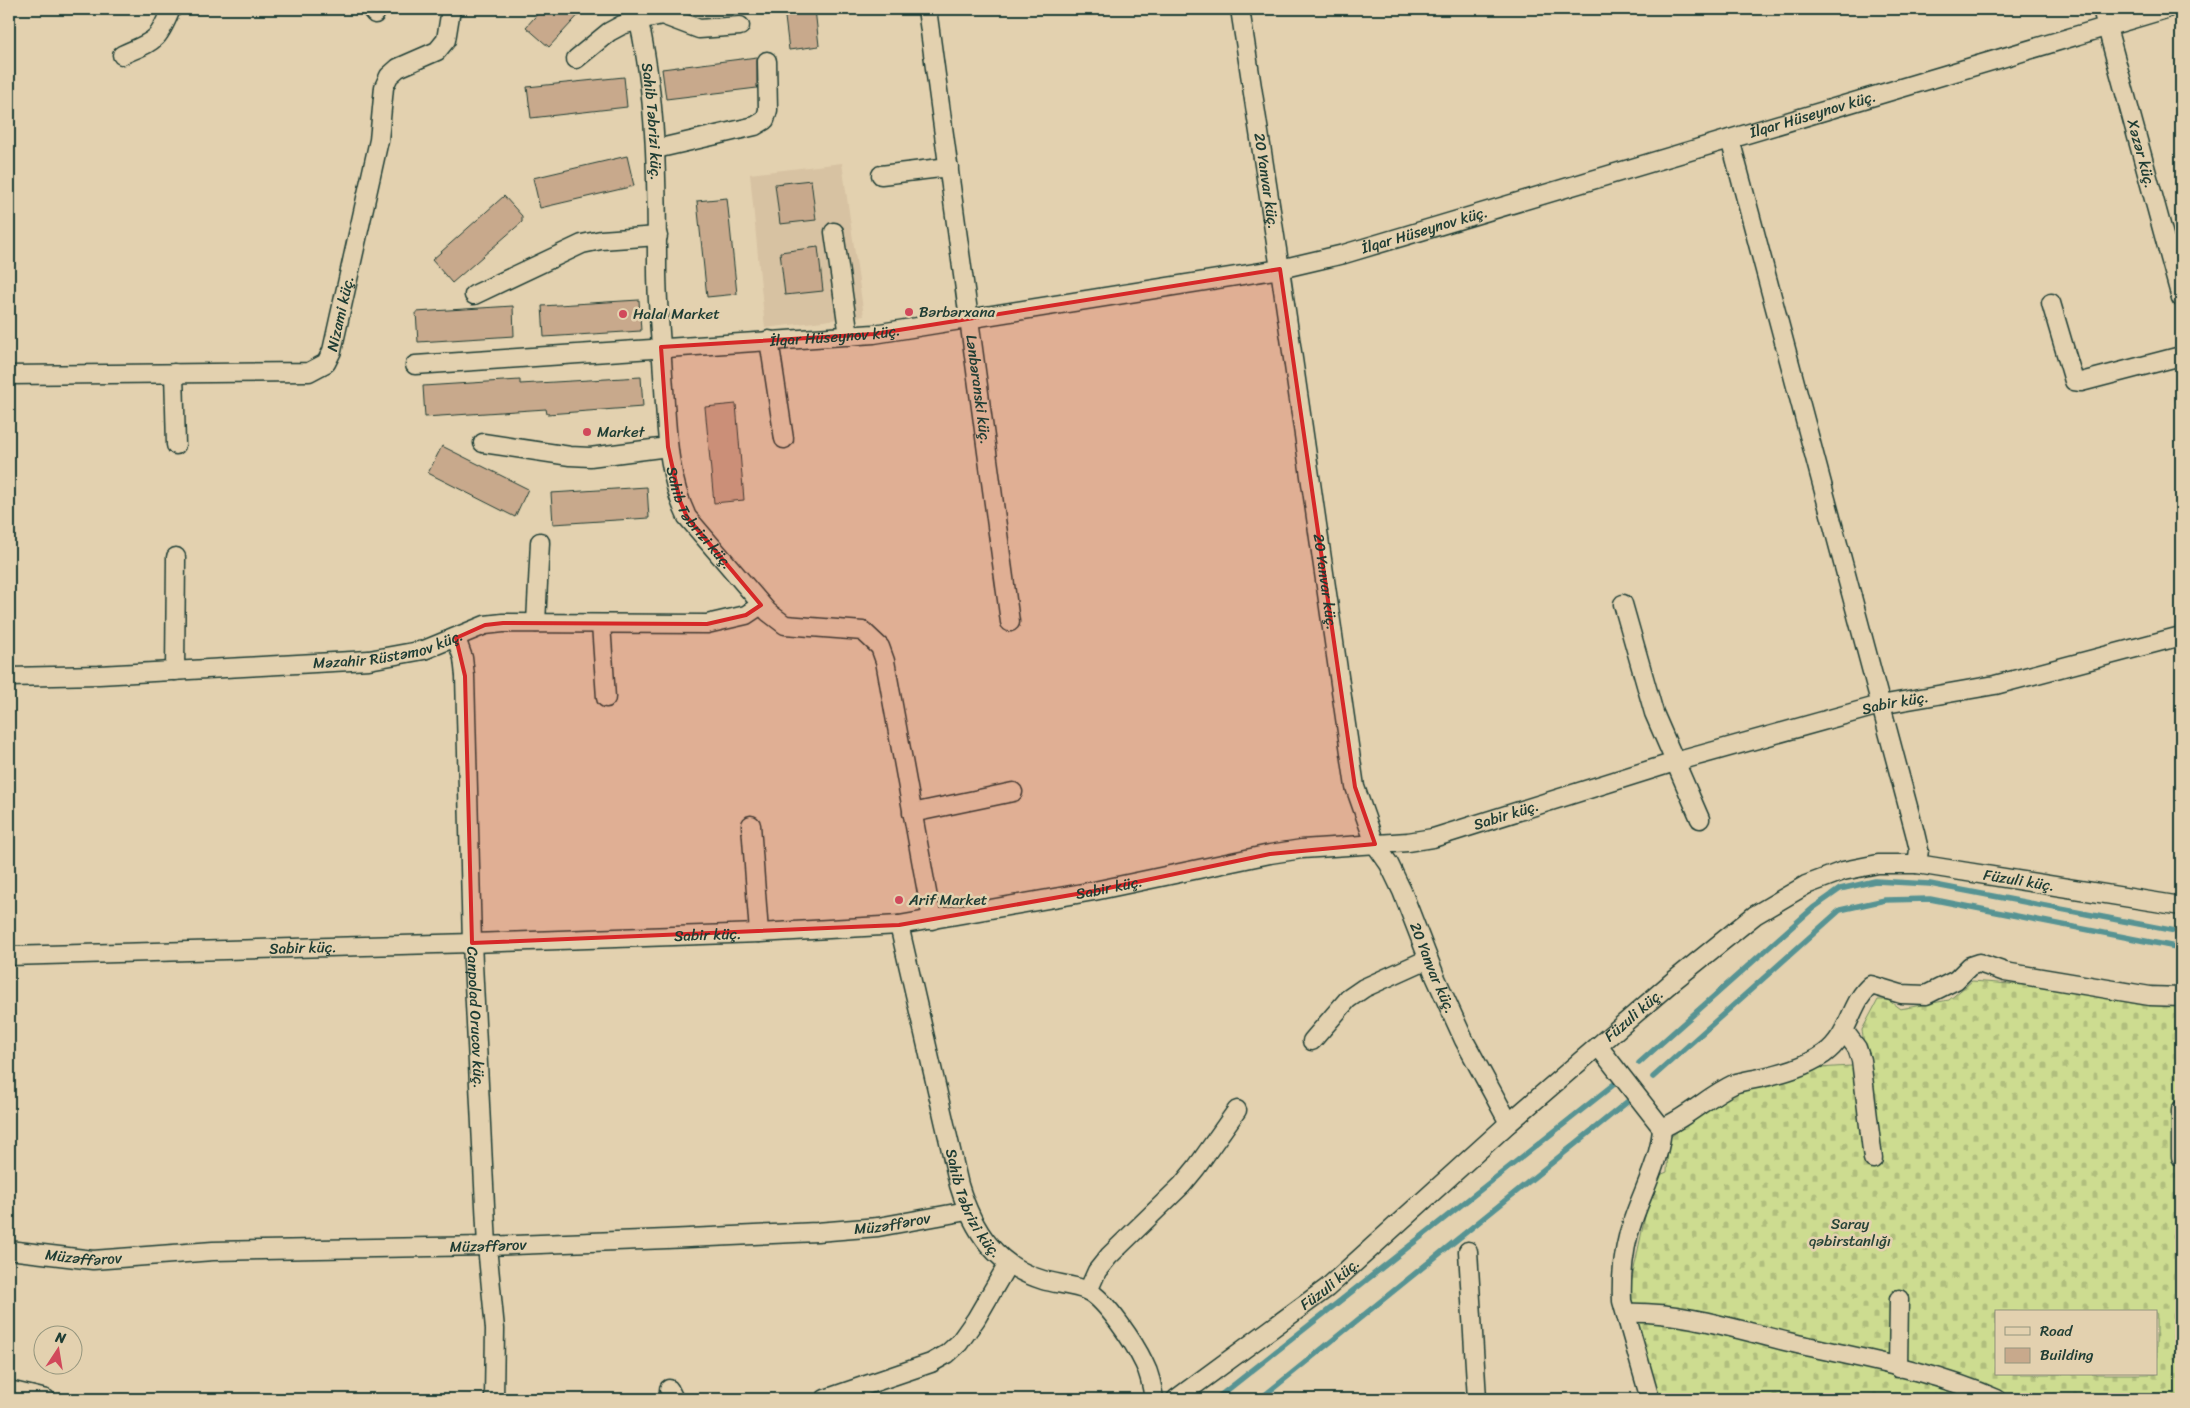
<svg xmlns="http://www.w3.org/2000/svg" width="2190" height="1408" font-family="Sriracha,sans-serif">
	<defs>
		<pattern id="cemetery-stones" width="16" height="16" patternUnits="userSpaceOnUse" patternTransform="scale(1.25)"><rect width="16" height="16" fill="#cddc90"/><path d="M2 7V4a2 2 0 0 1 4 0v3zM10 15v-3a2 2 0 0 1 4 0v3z" fill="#b0be7d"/></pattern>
	</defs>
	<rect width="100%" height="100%" fill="#e3d1af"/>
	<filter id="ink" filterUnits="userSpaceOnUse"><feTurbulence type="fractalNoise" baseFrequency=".02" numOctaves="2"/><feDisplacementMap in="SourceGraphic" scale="10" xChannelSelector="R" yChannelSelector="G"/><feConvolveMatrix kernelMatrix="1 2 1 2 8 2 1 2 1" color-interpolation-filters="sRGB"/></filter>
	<g filter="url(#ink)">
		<polygon fill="#d7c2a2" points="842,163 864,316 765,328 750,174"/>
		<path fill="url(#cemetery-stones)" stroke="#768c62" fill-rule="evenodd" d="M 1972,981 L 2048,987 L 2142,1005 L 2181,1004 L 2181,1399 L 1661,1399 L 1640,1345 L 1628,1298 L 1653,1178 L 1667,1172 L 1668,1139 L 1726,1093 L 1771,1086 L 1818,1068 L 1867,1065 L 1862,1030 L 1878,1000 L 1888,1000 L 1900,1009 L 1949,1000 ZM 1996,1312 L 2156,1312 L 2156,1374 L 1996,1374 Z"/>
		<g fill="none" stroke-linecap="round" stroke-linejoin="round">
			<g stroke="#569393" stroke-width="5.5">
				<polyline points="1639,1063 1813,908 1840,889 1875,881 1930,884 2181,932"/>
				<polyline points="1653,1077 1840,910 1885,900 1930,899 2181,948"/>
				<polyline points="1216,1399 1613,1085"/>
				<polyline points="1260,1399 1627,1102"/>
			</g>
		</g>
		<g fill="#c8a98c" stroke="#1f3d34">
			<polygon points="542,9 584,9 549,47 526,27"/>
			<polygon points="784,9 815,9 819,46 789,50"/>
			<polygon points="757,57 757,88 666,99 662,69"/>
			<polygon points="624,77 627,107 531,118 527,87"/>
			<polygon points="627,156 634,186 540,208 533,178"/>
			<polygon points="811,180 816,220 780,224 775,184"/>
			<polygon points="504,196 522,216 522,222 452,283 432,260"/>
			<polygon points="727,198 737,294 707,297 697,201"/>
			<polygon points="818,247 823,291 785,295 780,252"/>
			<polygon points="639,300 641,331 544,337 542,306"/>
			<polygon points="513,306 514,336 418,342 416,312"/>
			<polygon points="641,377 643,407 547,414 546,409 425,417 423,386 520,380 520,384"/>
			<polygon points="736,404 744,500 714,503 705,407"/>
			<polygon points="442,446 528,489 515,517 428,473"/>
			<polygon points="647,487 649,518 553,524 551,493"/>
		</g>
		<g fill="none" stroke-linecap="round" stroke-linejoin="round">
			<defs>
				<g id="minor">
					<polyline points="371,9 375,14"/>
					<path id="s1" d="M 636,9 C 657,93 657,183 657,269 C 657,305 661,340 663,375 C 667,423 666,473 687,517 L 768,612 L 785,625 L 863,631 L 880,647 L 885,661 L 932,920"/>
					<path id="s2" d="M 927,9 L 1010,622"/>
					<path id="s3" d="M 1240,9 L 1280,269 L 1355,787 L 1375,844 L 1389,864 L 1402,891 L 1435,976 L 1464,1040 L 1509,1123"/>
					<path id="s4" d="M 2102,9 L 2181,298"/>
					<path d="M 122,55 C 155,40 157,43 171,9"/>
					<polyline points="576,59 609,32 622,25 639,20 662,15 699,29 740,26"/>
					<polyline points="1730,139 1915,833 1919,850 1917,864"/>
					<polyline points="656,149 755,126 765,120 768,110 767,61"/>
					<polyline points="881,175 949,167"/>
					<polyline points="834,232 849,336"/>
					<polyline points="474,295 582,244 601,240 658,236"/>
					<polyline points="2051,303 2074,381 2081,382 2181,356"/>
					<polyline points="769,340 784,439"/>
					<path id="s5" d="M 415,365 L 874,334 L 1280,269 L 1344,254 L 2166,9"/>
					<polyline points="174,373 176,445"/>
					<path id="s6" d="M 9,375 L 309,372 L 326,363 L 332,351 L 379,140 L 384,87 L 389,76 L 398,68 L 437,51 L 446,40 L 451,9"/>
					<polyline points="483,443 570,456 590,457 668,447"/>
					<polyline points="1623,604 1654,713 1700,819"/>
					<polyline points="536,623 540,542"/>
					<polyline points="601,624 606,698"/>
					<path id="s7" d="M 456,638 L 463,658 L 465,676 L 472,943 L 487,1246 L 495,1329 L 494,1399"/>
					<polyline points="175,671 176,557"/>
					<path id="s8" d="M 9,677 L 99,675 L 369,660 L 424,650 L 485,625 L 503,623 L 707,624 L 746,615 L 761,605"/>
					<polyline points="912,813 1013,792"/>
					<polyline points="751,825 759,933"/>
					<path id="s9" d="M 899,925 L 959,1185 C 973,1231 996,1266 1043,1280 C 1057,1284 1075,1285 1088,1291 C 1106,1300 1135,1344 1144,1363 C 1150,1374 1152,1386 1154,1399"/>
					<path id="s10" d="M 9,956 L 472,943 L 759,933 L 899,925 L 1094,891 L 1270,854 L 1302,849 L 1408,842 L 1433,838 L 1675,762 L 1880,705 L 1995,685 L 2181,636"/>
					<polyline points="1845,1032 1857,1048 1861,1060 1873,1159"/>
					<polyline points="1312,1041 1348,999 1364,988 1428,959"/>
					<path d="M 1598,1046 L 1662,1128 C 1660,1161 1643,1190 1633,1220 C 1624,1245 1621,1275 1622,1301 L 1650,1399"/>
					<polyline points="2181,1110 2181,1157"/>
					<path d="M 1662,1128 C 1688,1117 1708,1096 1734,1084 C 1742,1081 1751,1080 1760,1078 C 1782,1073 1805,1067 1824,1054 C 1850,1036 1850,1002 1871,985 L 1901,994 L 1926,995 L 1956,980 L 1970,966 L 1979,963 L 2005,972 L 2150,996 L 2181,997"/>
					<path id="s11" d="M 9,1250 L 93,1260 L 213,1251 L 487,1246 L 667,1239 L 817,1232 L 878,1227 L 967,1211"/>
					<polyline points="1468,1251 1477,1399"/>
					<polyline points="1088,1291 1097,1271 1109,1256 1182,1185 1196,1168 1237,1110"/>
					<path d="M 1626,1313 C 1681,1311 1739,1330 1793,1343 C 1860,1358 1934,1371 1997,1399"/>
					<polyline points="1898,1368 1899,1299"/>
					<polyline points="669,1389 674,1399"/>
					<polyline points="9,1390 46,1399"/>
					<polyline points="825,1399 931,1363 947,1354 959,1343 976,1319 1008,1264"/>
					<path id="s12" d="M 1176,1399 L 1327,1288 L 1509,1123 L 1672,982 L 1755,915 L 1806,885 L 1843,871 L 1878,864 L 1917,864 L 2181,906"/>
				</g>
			</defs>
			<use href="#minor" stroke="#1f3d34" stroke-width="21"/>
			<use href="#minor" stroke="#e3d1af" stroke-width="18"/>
		</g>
	</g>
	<path fill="#d62828" fill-opacity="0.2" stroke="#d62828" stroke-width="4" stroke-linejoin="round" d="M 1280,269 L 1355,787 L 1375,844 L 1270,854 L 1094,891 L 899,925 L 472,943 L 465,676 L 456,638 L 485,625 L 503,623 L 707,624 L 746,615 L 761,605 L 687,517 L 680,501 L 668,447 L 661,347 L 874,334 Z"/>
	<g fill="#d1495b" stroke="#e3d1af" stroke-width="2">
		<circle cx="909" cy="312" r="5"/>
		<circle cx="623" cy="314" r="5"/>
		<circle cx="587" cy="432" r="5"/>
		<circle cx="899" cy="900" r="5"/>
	</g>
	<g text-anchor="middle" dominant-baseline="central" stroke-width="5" stroke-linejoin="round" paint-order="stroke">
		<g font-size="15" fill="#1f3d34" stroke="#e3d1af">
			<text stroke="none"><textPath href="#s5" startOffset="1426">İlqar Hüseynov küç.</textPath></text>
			<text stroke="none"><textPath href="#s1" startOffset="114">Sahib Təbrizi küç.</textPath></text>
			<text stroke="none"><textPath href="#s4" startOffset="150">Xəzər küç.</textPath></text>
			<text stroke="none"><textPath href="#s3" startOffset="174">20 Yanvar küç.</textPath></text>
			<text stroke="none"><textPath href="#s5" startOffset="1021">İlqar Hüseynov küç.</textPath></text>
			<text stroke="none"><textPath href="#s6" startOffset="371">Nizami küç.</textPath></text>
			<text stroke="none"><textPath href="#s5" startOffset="421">İlqar Hüseynov küç.</textPath></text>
			<text stroke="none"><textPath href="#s2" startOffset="384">Lənbəranski küç.</textPath></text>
			<text stroke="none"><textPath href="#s1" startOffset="519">Sahib Təbrizi küç.</textPath></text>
			<text stroke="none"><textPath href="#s3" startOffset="579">20 Yanvar küç.</textPath></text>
			<text stroke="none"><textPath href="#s8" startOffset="381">Məzahir Rüstəmov küç.</textPath></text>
			<text stroke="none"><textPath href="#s10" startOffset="1914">Sabir küç.</textPath></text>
			<text stroke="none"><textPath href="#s10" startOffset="1509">Sabir küç.</textPath></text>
			<text stroke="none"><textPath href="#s12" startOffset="1032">Füzuli küç.</textPath></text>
			<text stroke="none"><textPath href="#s10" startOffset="1104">Sabir küç.</textPath></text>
			<text stroke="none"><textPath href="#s10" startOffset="699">Sabir küç.</textPath></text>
			<text stroke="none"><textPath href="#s10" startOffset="294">Sabir küç.</textPath></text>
			<text stroke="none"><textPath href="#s3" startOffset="984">20 Yanvar küç.</textPath></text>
			<text stroke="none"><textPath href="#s12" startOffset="598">Füzuli küç.</textPath></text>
			<text stroke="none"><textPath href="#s7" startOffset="381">Canpolad Orucov küç.</textPath></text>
			<text stroke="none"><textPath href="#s9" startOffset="289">Sahib Təbrizi küç.</textPath></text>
			<text stroke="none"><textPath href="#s11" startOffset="885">Müzəffərov</textPath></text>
			<text stroke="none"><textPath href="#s11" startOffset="480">Müzəffərov</textPath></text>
			<text stroke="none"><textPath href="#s11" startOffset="75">Müzəffərov</textPath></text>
			<text stroke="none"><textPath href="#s12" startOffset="192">Füzuli küç.</textPath></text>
		</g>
		<g font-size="15" fill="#1f3d34" stroke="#e3d1af" text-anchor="start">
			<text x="919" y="312">Bərbərxana</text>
			<text x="633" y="314">Halal Market</text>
			<text x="597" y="432">Market</text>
			<text x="909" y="900">Arif Market</text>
		</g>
		<g font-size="15" fill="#284539" stroke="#e3d1af">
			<text x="1850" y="1224">Saray<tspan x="1850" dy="17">qəbirstanlığı</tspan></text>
		</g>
	</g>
	<rect width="2190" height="1408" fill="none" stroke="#e3d1af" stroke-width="30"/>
	<rect x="15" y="15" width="2160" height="1378" fill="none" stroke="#1f3d34" stroke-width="2" filter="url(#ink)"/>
	<rect x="1995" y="1310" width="162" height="65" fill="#e3d1af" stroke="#95967e"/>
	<rect x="2005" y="1327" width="25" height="8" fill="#e3d1af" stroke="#95967e"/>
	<text x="2040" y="1336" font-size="15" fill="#1f3d34">Road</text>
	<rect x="2005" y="1348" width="25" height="15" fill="#c8a98c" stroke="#95967e"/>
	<text x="2040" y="1360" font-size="15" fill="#1f3d34">Building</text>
	<g transform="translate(58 1350) rotate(12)"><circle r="24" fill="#e3d1af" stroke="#95967e"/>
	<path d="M0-4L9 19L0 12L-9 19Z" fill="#d1495b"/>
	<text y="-8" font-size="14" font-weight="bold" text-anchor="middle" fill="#1f3d34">N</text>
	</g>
</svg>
